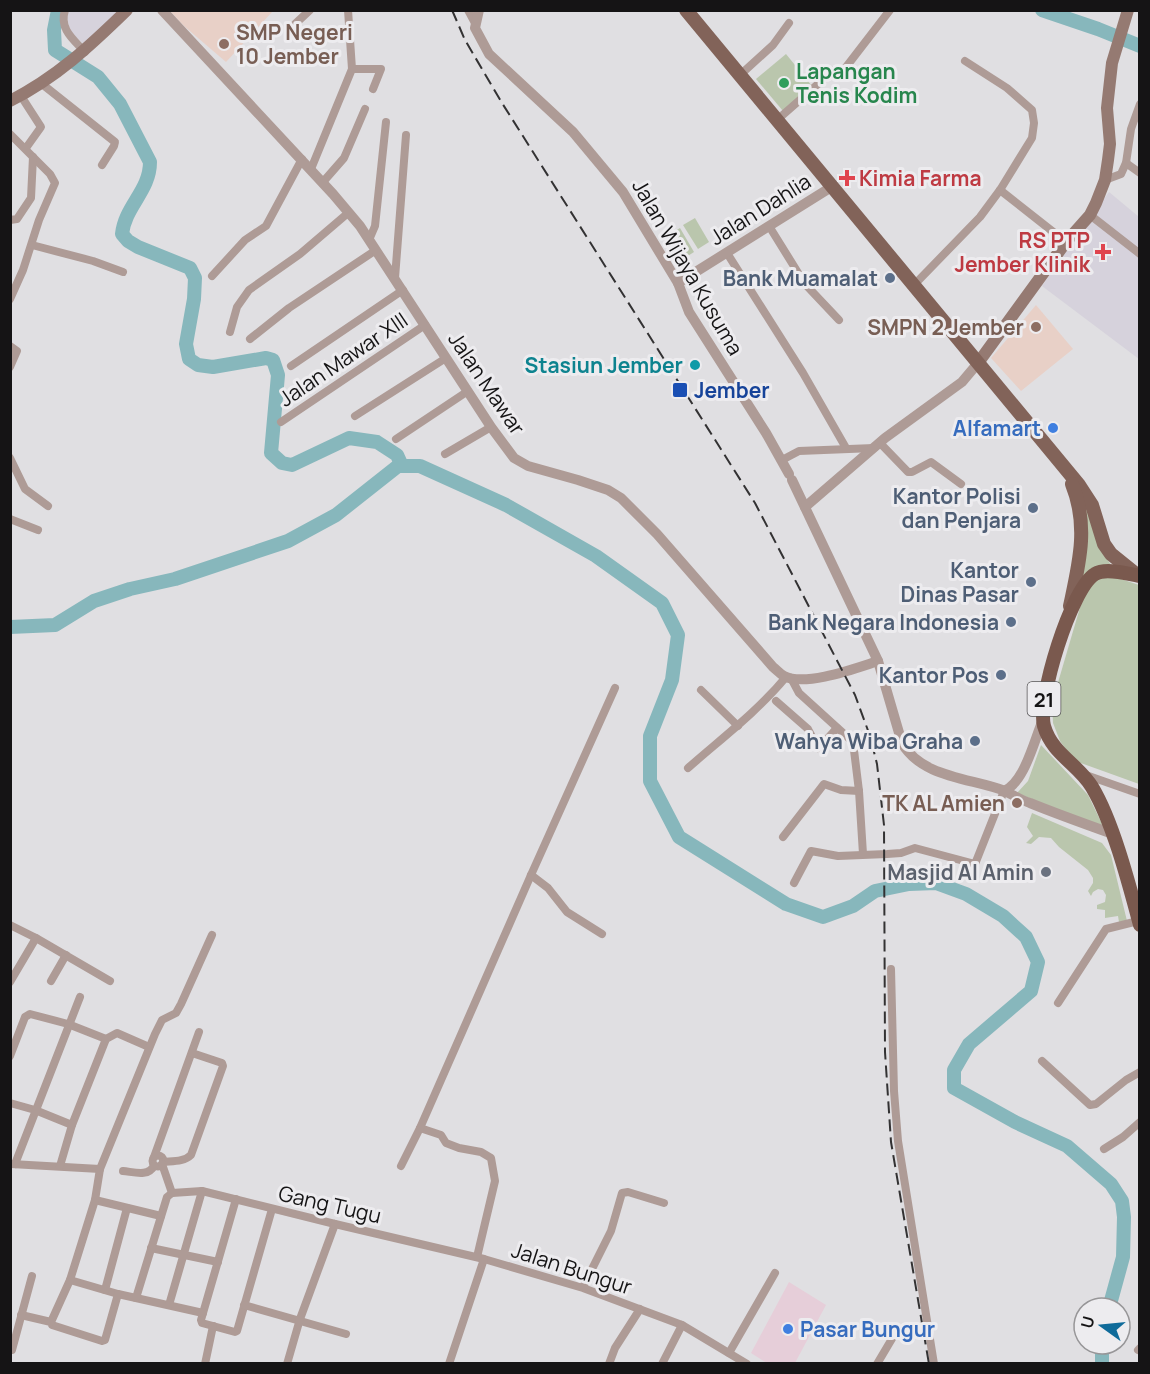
<svg xmlns="http://www.w3.org/2000/svg" width="1150" height="1374" font-family="Manrope,sans-serif">
	<rect width="100%" height="100%" fill="#e0dfe2"/>
	<polygon fill="#e6ced9" points="789,1282 826,1305 795,1363 767,1363 751,1353"/>
	<g fill="#d6d2dc">
		<polygon points="66,11 121,11 84,44 70,32"/>
		<polygon points="1109,192 1139,217 1139,359 1042,286"/>
	</g>
	<g fill="#e8d0c7">
		<polygon points="170,11 273,11 226,62 184,26"/>
		<polygon points="1036,305 1073,349 1021,391 991,358"/>
	</g>
	<g fill="#bac6ad">
		<polygon points="786,54 812,86 783,111 756,79"/>
		<polygon points="695,218 709,242 698,249 683,225"/>
		<polygon points="680,228 694,252 683,259 668,235"/>
		<path d="M 1081,493 L 1101,550 L 1111,565 L 1078,586 C 1088,550 1091,530 1081,493 Z"/>
		<polygon points="1100,577 1115,577 1139,585 1139,784 1078,762 1068,752 1060,741 1053,723 1052,703 1081,604 1093,580"/>
		<polygon points="1041,745 1088,795 1104,828 1017,793 1028,781"/>
		<polygon points="1032,813 1102,843 1111,855 1127,921 1119,922 1118,916 1105,918 1105,910 1097,909 1097,905 1105,902 1106,895 1103,890 1098,889 1093,892 1091,896 1088,891 1093,883 1093,878 1088,870 1059,847 1051,838 1039,837 1031,844 1026,843 1033,836 1027,827"/>
	</g>
	<g fill="none" stroke-linecap="round" stroke-linejoin="round">
		<g stroke="#87b7bc" stroke-width="14">
			<path d="M 58,10 L 54,30 L 55,50 L 98,77 L 120,104 L 150,162 C 150,191 125,206 122,234 L 128,241 L 138,247 L 190,268 L 195,278 L 194,299 L 186,344 L 189,359 L 198,365 L 213,367 L 266,358 L 273,360 L 278,375 L 271,453 L 282,463 L 292,465 L 349,438 L 377,442 L 397,455 L 402,466"/>
			<polyline points="1042,10 1098,29 1140,46"/>
			<polyline points="10,627 55,625 94,601 130,589 175,579 288,541 336,515 398,466 420,466 506,505 596,556 662,603 678,635 672,680 650,736 650,781 679,837 786,904 823,917 853,906 875,891 909,884 936,883 966,894 1003,916 1026,937 1038,962 1031,991 969,1044 954,1070 954,1088 1015,1122 1067,1146 1111,1184 1122,1201 1124,1217 1123,1257 1109,1308"/>
			<polyline points="1102,1344 1102,1364"/>
		</g>
		<g stroke="#ae9b96" stroke-width="8">
			<path d="M 65,10 C 59,29 73,39 85,52"/>
			<polyline points="468,10 475,23"/>
			<polyline points="295,24 310,10"/>
			<polyline points="352,69 381,69 373,89"/>
			<polyline points="740,75 773,45 789,23"/>
			<polyline points="42,84 115,142 114,146 102,165"/>
			<polyline points="21,96 41,127 26,148"/>
			<polyline points="777,120 834,70 843,71 890,10"/>
			<polyline points="10,134 50,174 55,183 39,220 23,270 10,299"/>
			<polyline points="1126,163 1140,173"/>
			<polyline points="311,169 352,69 348,10"/>
			<polyline points="1105,180 1121,174 1126,163 1131,129 1140,104"/>
			<polyline points="323,182 344,158 365,109"/>
			<polyline points="1000,190 1066,242"/>
			<polyline points="1090,215 1140,254"/>
			<polyline points="10,220 17,219 31,198 33,157"/>
			<polyline points="769,226 805,284 839,320"/>
			<polyline points="369,240 375,226 386,122"/>
			<polyline points="32,245 93,261 123,272"/>
			<polyline points="727,253 803,373 846,448"/>
			<polyline points="212,276 245,240 266,226 302,159"/>
			<polyline points="395,278 406,135"/>
			<polyline points="914,285 980,217 1000,190 1032,138 1034,123 1032,110 1007,88 965,61"/>
			<polyline points="230,332 237,307 249,290 300,254 348,213"/>
			<polyline points="250,339 289,308 376,250"/>
			<polyline points="10,346 17,351 10,367"/>
			<polyline points="291,366 403,290"/>
			<polyline points="355,416 446,358"/>
			<polyline points="281,422 425,325"/>
			<polyline points="396,439 468,391"/>
			<polyline points="880,443 908,472 912,472 931,462 961,484"/>
			<polyline points="445,454 491,427"/>
			<polyline points="10,458 25,489 48,506"/>
			<polyline points="782,460 799,451 874,448"/>
			<polyline points="10,519 38,530"/>
			<polyline points="791,678 799,693 853,742 859,791 863,854"/>
			<polyline points="701,690 738,726"/>
			<polyline points="776,701 808,729 818,748 820,747 837,728"/>
			<path d="M 688,768 C 722,738 757,712 786,677"/>
			<polyline points="1083,774 1140,794"/>
			<polyline points="783,837 824,784 841,790 859,791"/>
			<polyline points="531,875 548,888 567,912 602,934"/>
			<polyline points="794,883 811,851 838,856 887,854 901,853 915,848 975,864 1004,791"/>
			<polyline points="10,925 36,938"/>
			<polyline points="891,969 894,1091 898,1141 934,1364"/>
			<polyline points="51,981 66,955"/>
			<polyline points="10,982 36,938 110,981"/>
			<polyline points="1058,1003 1106,929 1138,921"/>
			<polyline points="10,1056 25,1017 30,1014 68,1024 106,1039"/>
			<polyline points="1042,1061 1090,1105 1096,1104 1126,1080 1140,1072"/>
			<polyline points="10,1103 35,1110 72,1125"/>
			<polyline points="420,1128 441,1135 446,1143 459,1148 481,1152 491,1158 495,1181 477,1257"/>
			<polyline points="1104,1149 1123,1137 1140,1122"/>
			<circle cx="158" cy="1161" r="5.5"/>
			<polyline points="154,1157 199,1032"/>
			<path d="M 163,1162 C 173,1161 184,1162 191,1155 L 223,1066 L 222,1063 L 192,1053"/>
			<polyline points="11,1164 100,1169"/>
			<polyline points="15,1164 80,997"/>
			<polyline points="162,1164 172,1193"/>
			<polyline points="60,1166 72,1125 106,1039 117,1033 149,1047"/>
			<polyline points="401,1166 420,1128 531,875 615,688"/>
			<path d="M 123,1171 C 134,1172 148,1177 154,1166"/>
			<polyline points="236,1199 201,1320 202,1323 235,1332 237,1331 272,1209"/>
			<polyline points="95,1200 161,1216"/>
			<polyline points="151,1248 218,1262"/>
			<polyline points="70,1280 118,1294 203,1313"/>
			<polyline points="583,1287 611,1231 622,1193 628,1192 664,1203"/>
			<polyline points="105,1290 127,1208"/>
			<polyline points="136,1298 167,1197 172,1193 202,1191 335,1224 484,1259 583,1288 682,1325 747,1364"/>
			<polyline points="169,1305 202,1191"/>
			<polyline points="244,1305 346,1334"/>
			<polyline points="21,1315 51,1322 52,1325 102,1341 105,1340 118,1294"/>
			<polyline points="51,1322 70,1280 95,1200 100,1169 155,1034 162,1020 176,1013 181,1004 212,935"/>
			<polyline points="12,1350 32,1276"/>
			<polyline points="1138,1350 1140,1348"/>
			<polyline points="729,1353 775,1273"/>
			<polyline points="205,1364 213,1326"/>
			<polyline points="287,1364 300,1319 335,1224"/>
			<polyline points="449,1364 484,1259"/>
			<polyline points="609,1364 615,1348 640,1309"/>
			<polyline points="662,1364 682,1325"/>
			<polyline points="877,1364 893,1337"/>
		</g>
		<g stroke="#ae9b96" stroke-width="10">
			<path d="M 162,10 L 333,194 L 360,226 L 491,427 L 514,458 L 528,466 L 578,480 L 608,490 L 621,498 L 657,534 L 773,667 C 777,670 780,674 784,676 C 805,687 856,668 878,661"/>
			<polyline points="479,10 475,28 489,54 573,132 623,192 678,283 689,312 766,433 789,474"/>
			<polyline points="678,283 833,186"/>
			<path d="M 792,480 L 878,661 L 902,743 C 922,778 971,778 1005,791 C 1013,795 1021,800 1030,803 C 1057,814 1085,824 1113,834"/>
			<polyline points="805,507 885,438 962,382 978,363"/>
			<path d="M 1004,791 C 1025,782 1034,740 1043,720"/>
		</g>
		<g stroke="#957a72" stroke-width="12">
			<path d="M 10,101 C 57,77 90,46 127,10"/>
			<polyline points="978,363 1066,242 1090,215 1096,203 1105,180 1108,160 1110,144 1107,108 1112,63 1128,10"/>
		</g>
		<g stroke="#826359" stroke-width="14">
			<polyline points="686,10 1079,485 1092,505 1104,544 1111,554 1137,575"/>
			<path d="M 1070,606 C 1079,564 1089,526 1072,484"/>
		</g>
		<path stroke="#7a594e" stroke-width="14" d="M 1140,576 C 1128,574 1106,567 1095,574 C 1071,588 1037,700 1044,726 C 1052,754 1078,764 1092,787 C 1113,822 1129,884 1140,925"/>
		<polyline stroke="#333233" stroke-width="2" stroke-dasharray="12 6" stroke-linecap="butt" points="452,10 465,40 502,103 755,503 843,672 855,695 870,736 877,764 884,825 885,1052 891,1142 929,1364"/>
	</g>
	<g fill="#8d6e63" stroke="#edecef" stroke-width="2">
		<circle cx="224" cy="44" r="6"/>
		<circle cx="1036" cy="327" r="6"/>
		<circle cx="1017" cy="803" r="6"/>
	</g>
	<circle fill="#2e9e5b" stroke="#edecef" stroke-width="2" cx="784" cy="83" r="6"/>
	<g fill="#e0444e" stroke="#edecef" stroke-width="2">
		<path d="M844 169h6v6h6v6h-6v6h-6v-6h-6v-6h6z"/>
		<path d="M1100 243h6v6h6v6h-6v6h-6v-6h-6v-6h6z"/>
	</g>
	<g fill="#5c6f8a" stroke="#edecef" stroke-width="2">
		<circle cx="890" cy="278" r="6"/>
		<circle cx="1033" cy="508" r="6"/>
		<circle cx="1031" cy="582" r="6"/>
		<circle cx="1011" cy="622" r="6"/>
		<circle cx="1001" cy="675" r="6"/>
		<circle cx="975" cy="741" r="6"/>
	</g>
	<circle fill="#0f9aa8" stroke="#edecef" stroke-width="2" cx="695" cy="365" r="6"/>
	<rect fill="#1a4fb4" stroke="#edecef" stroke-width="2" x="672" y="382" width="16" height="16" rx="3"/>
	<g fill="#3f7fe0" stroke="#edecef" stroke-width="2">
		<circle cx="1053" cy="428" r="6"/>
		<circle cx="788" cy="1329" r="6"/>
	</g>
	<circle fill="#6b7280" stroke="#edecef" stroke-width="2" cx="1046" cy="872" r="6"/>
	<g text-anchor="middle" dominant-baseline="central" stroke-width="6" stroke-linejoin="round" paint-order="stroke">
		<rect fill="#edecef" stroke="#565556" stroke-width="1.5" x="1027.5" y="682" width="33" height="34" rx="4.5"/>
		<g font-size="20" font-weight="bold" fill="#151415">
			<text x="1044" y="699">21</text>
		</g>
		<g font-size="21" font-weight="bold" fill="#785e54" stroke="#edecef" text-anchor="end">
			<text x="236" y="32" text-anchor="start">SMP Negeri<tspan x="236" dy="24">10 Jember</tspan></text>
			<text x="1024" y="327">SMPN 2 Jember</text>
			<text x="1005" y="803">TK AL Amien</text>
		</g>
		<g font-size="21" font-weight="bold" fill="#27864d" stroke="#edecef" text-anchor="start">
			<text x="796" y="71">Lapangan<tspan x="796" dy="24">Tenis Kodim</tspan></text>
		</g>
		<g font-size="21" font-weight="bold" fill="#be3a42" stroke="#edecef" text-anchor="start">
			<text x="859" y="178">Kimia Farma</text>
			<text x="1090" y="240" text-anchor="end">RS PTP<tspan x="1090" dy="24">Jember Klinik</tspan></text>
		</g>
		<g font-size="21" fill="#151415" stroke="#edecef">
			<text transform="translate(760 209) rotate(-32)">Jalan Dahlia</text>
			<text transform="translate(688 267) rotate(60)">Jalan Wijaya Kusuma</text>
			<text transform="translate(343 359) rotate(-34)">Jalan Mawar XIII</text>
			<text transform="translate(487 383) rotate(56)">Jalan Mawar</text>
			<text transform="translate(330 1204) rotate(13)">Gang Tugu</text>
			<text transform="translate(572 1268) rotate(18)">Jalan Bungur</text>
		</g>
		<g font-size="21" font-weight="bold" fill="#4e5e75" stroke="#edecef" text-anchor="end">
			<text x="878" y="278">Bank Muamalat</text>
			<text x="1021" y="496">Kantor Polisi<tspan x="1021" dy="24">dan Penjara</tspan></text>
			<text x="1019" y="570">Kantor<tspan x="1019" dy="24">Dinas Pasar</tspan></text>
			<text x="999" y="622">Bank Negara Indonesia</text>
			<text x="989" y="675">Kantor Pos</text>
			<text x="963" y="741">Wahya Wiba Graha</text>
		</g>
		<g font-size="21" font-weight="bold" fill="#0d838f" stroke="#edecef" text-anchor="end">
			<text x="683" y="365">Stasiun Jember</text>
		</g>
		<g font-size="21" font-weight="bold" fill="#164399" stroke="#edecef" text-anchor="start">
			<text x="694" y="390">Jember</text>
		</g>
		<g font-size="21" font-weight="bold" fill="#366cbe" stroke="#edecef" text-anchor="end">
			<text x="1041" y="428">Alfamart</text>
			<text x="800" y="1329" text-anchor="start">Pasar Bungur</text>
		</g>
		<g font-size="21" font-weight="bold" fill="#5b616d" stroke="#edecef" text-anchor="end">
			<text x="1034" y="872">Masjid Al Amin</text>
		</g>
	</g>
	<rect width="1150" height="1374" fill="none" stroke="#151415" stroke-width="24"/>
	<g transform="translate(1102 1326) rotate(285)"><circle r="28" fill="#edecef" stroke="#979698" stroke-width="1.5"/>
	<path d="M0-4.5L10 22L0 15L-10 22Z" fill="#0f6b9a"/>
	<text y="-9" font-size="16" font-weight="bold" text-anchor="middle" fill="#151415">U</text>
	</g>
</svg>
